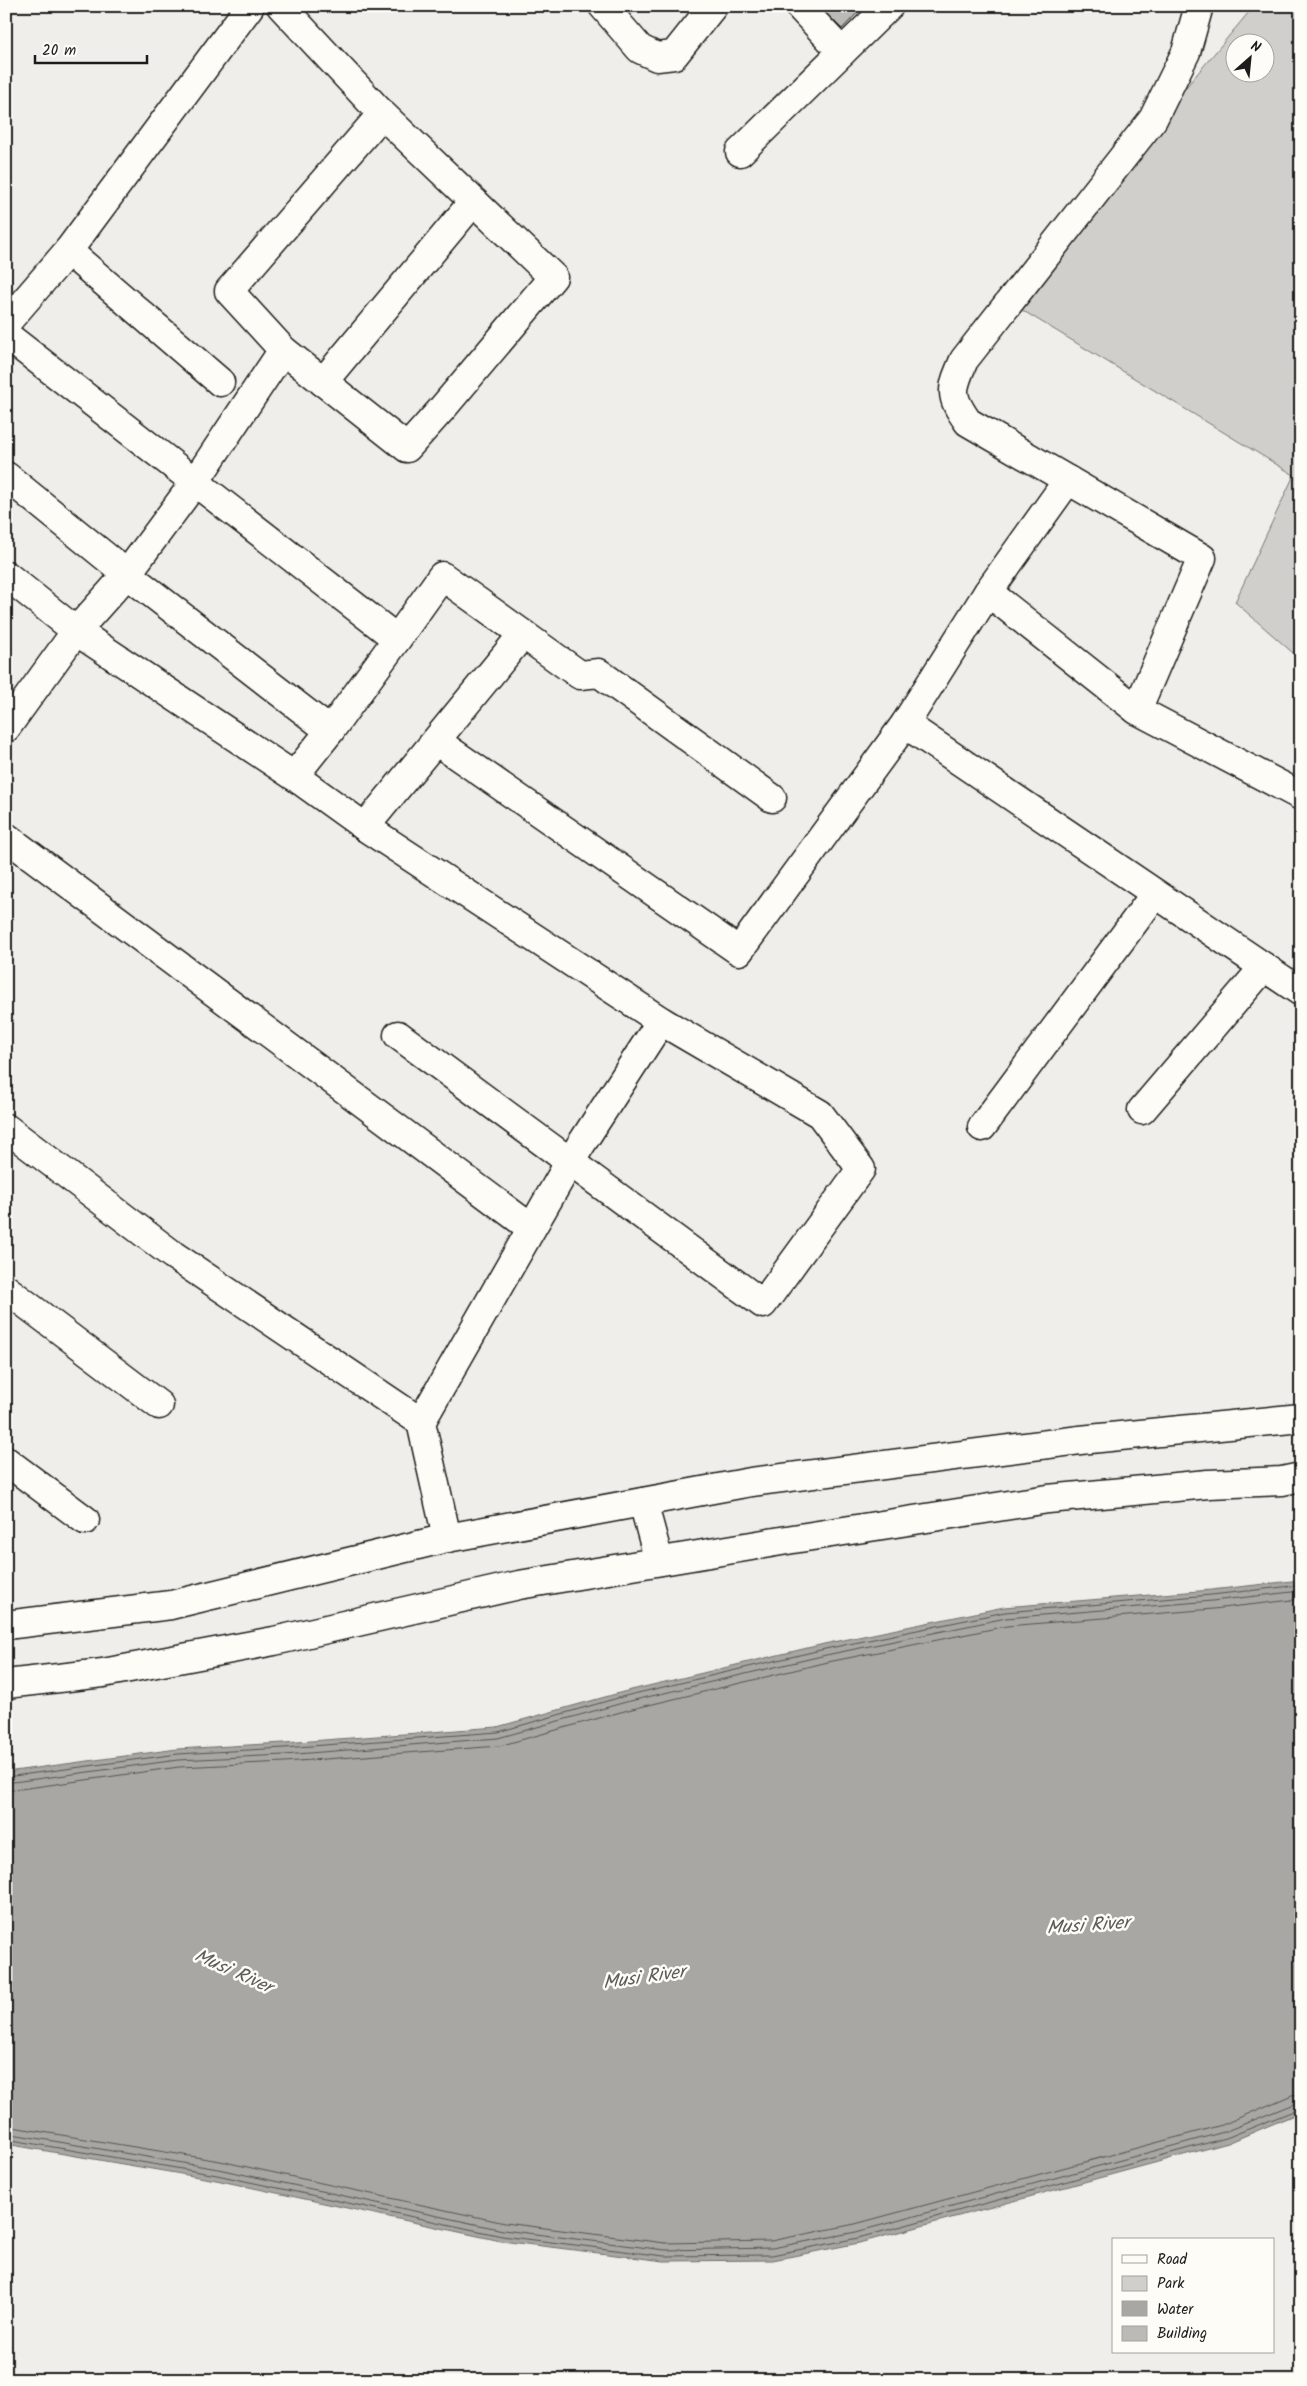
<svg xmlns="http://www.w3.org/2000/svg" width="1307" height="2386" font-family="Kalam,sans-serif">
	<rect width="100%" height="100%" fill="#f0eeea"/>
	<filter id="ink" filterUnits="userSpaceOnUse"><feTurbulence type="fractalNoise" baseFrequency=".02" numOctaves="2"/><feDisplacementMap in="SourceGraphic" scale="10" xChannelSelector="R" yChannelSelector="G"/><feConvolveMatrix kernelMatrix="1 2 1 2 8 2 1 2 1" color-interpolation-filters="sRGB"/></filter>
	<g filter="url(#ink)">
		<path fill="#d0cfcc" stroke="#767674" fill-rule="evenodd" d="M 1254,6 L 1301,6 L 1301,660 L 1235,602 L 1294,475 L 1007,301 ZM 1234,42 L 1264,42 L 1264,72 L 1234,72 Z"/>
		<polygon fill="#a8a7a3" stroke="#706f6d" points="1301,1580 1301,2112 1228,2143 859,2243 773,2260 664,2261 501,2241 216,2180 6,2144 6,1772 177,1749 284,1743 497,1727 623,1692 824,1644 1004,1607 1211,1590"/>
		<g fill="none" stroke-linecap="round" stroke-linejoin="round">
			<g stroke="#545452" stroke-width="1">
				<polyline points="6,1777 178,1754 284,1748 498,1732 625,1696 825,1649 1005,1612 1211,1595 1301,1585"/>
				<polyline points="6,1783 178,1760 284,1755 498,1738 626,1702 826,1655 1006,1618 1212,1601 1301,1591"/>
				<polyline points="6,1791 179,1767 285,1762 499,1746 628,1710 828,1662 1007,1626 1213,1609 1301,1599"/>
				<polyline points="6,2126 220,2161 505,2223 665,2243 771,2241 855,2224 1222,2125 1292,2095 1301,2094"/>
				<polyline points="6,2133 218,2169 503,2230 665,2250 772,2248 856,2232 1224,2132 1301,2101"/>
				<polyline points="6,2139 217,2175 502,2236 664,2256 772,2255 858,2238 1226,2138 1301,2108"/>
			</g>
		</g>
		<polygon fill="#bbbab6" stroke="#1c1c1c" points="819,6 864,6 842,29"/>
		<g fill="none" stroke-linecap="round" stroke-linejoin="round">
			<defs>
				<g id="minor">
					<polyline points="281,6 382,114 553,277 441,410 407,448 283,350 229,291 382,114"/>
					<polyline points="603,6 640,49 657,57 674,55 713,6"/>
					<polyline points="799,6 842,52"/>
					<polyline points="740,152 889,6"/>
					<polyline points="68,251 220,382"/>
					<polyline points="6,323 68,251 250,6"/>
					<polyline points="6,335 397,639 330,731 294,776"/>
					<polyline points="323,382 473,202"/>
					<polyline points="6,476 127,574 330,731"/>
					<polyline points="6,575 76,631 294,776 365,827 661,1021 820,1114 861,1169 763,1304 398,1035"/>
					<polyline points="988,592 1137,710 1301,796"/>
					<polyline points="397,639 442,576 580,675 599,673 772,798"/>
					<path d="M 1137,710 L 1202,558 L 968,422 C 949,395 951,390 964,360 L 1153,119 L 1186,52 L 1199,6"/>
					<polyline points="905,724 1301,992"/>
					<polyline points="6,728 76,631 127,574 195,482 283,350"/>
					<polyline points="436,741 739,951 905,724 988,592 1068,480"/>
					<polyline points="365,827 523,634"/>
					<polyline points="6,837 531,1228"/>
					<polyline points="1142,1110 1264,967"/>
					<polyline points="982,1127 1155,894"/>
					<polyline points="6,1128 173,1255 421,1422"/>
					<polyline points="6,1289 159,1405"/>
					<polyline points="6,1461 85,1520"/>
					<polyline points="643,1502 659,1561"/>
					<polyline points="447,1538 421,1422 569,1163 661,1021"/>
					<polyline points="6,1625 171,1605 447,1538 751,1482 1080,1440 1301,1418"/>
					<polyline points="6,1684 103,1673 274,1641 519,1585 793,1539 1048,1499 1208,1484 1282,1481 1301,1477"/>
				</g>
			</defs>
			<use href="#minor" stroke="#1c1c1c" stroke-width="31"/>
			<use href="#minor" stroke="#fdfcf7" stroke-width="28"/>
		</g>
	</g>
	<g text-anchor="middle" dominant-baseline="central" stroke-width="5" stroke-linejoin="round" paint-order="stroke">
		<g font-size="19" font-style="italic" fill="#5b5b59" stroke="#fdfcf7">
			<text transform="translate(1088 1926) rotate(-4)">Musi River</text>
			<text transform="translate(233 1972) rotate(24)">Musi River</text>
			<text transform="translate(644 1978) rotate(-8)">Musi River</text>
		</g>
	</g>
	<rect width="1307" height="2386" fill="none" stroke="#fdfcf7" stroke-width="25"/>
	<rect x="12" y="12" width="1282" height="2361" fill="none" stroke="#1c1c1c" stroke-width="2" filter="url(#ink)"/>
	<rect x="1112" y="2238" width="162" height="115" fill="#fdfcf7" stroke="#a3a29f"/>
	<rect x="1122" y="2255" width="25" height="8" fill="#fdfcf7" stroke="#a3a29f"/>
	<text x="1157" y="2264" font-size="15" fill="#1c1c1c">Road</text>
	<rect x="1122" y="2276" width="25" height="15" fill="#d0cfcc" stroke="#a3a29f"/>
	<text x="1157" y="2288" font-size="15" fill="#1c1c1c">Park</text>
	<rect x="1122" y="2301" width="25" height="15" fill="#a8a7a3" stroke="#a3a29f"/>
	<text x="1157" y="2314" font-size="15" fill="#1c1c1c">Water</text>
	<rect x="1122" y="2326" width="25" height="15" fill="#bbbab6" stroke="#a3a29f"/>
	<text x="1157" y="2338" font-size="15" fill="#1c1c1c">Building</text>
	<g transform="translate(1250 58) rotate(27)"><circle r="24" fill="#fdfcf7" stroke="#a3a29f"/>
	<path d="M0-4L9 19L0 12L-9 19Z" fill="#1c1c1c"/>
	<text y="-8" font-size="14" font-weight="bold" text-anchor="middle" fill="#1c1c1c">N</text>
	</g>
	<path d="M35 55v8h112v-8" fill="none" stroke="#1c1c1c" stroke-width="2.5"/>
	<text x="42" y="55" font-size="15" fill="#1c1c1c" stroke="#fdfcf7" stroke-width="4" paint-order="stroke">20 m</text>
</svg>
